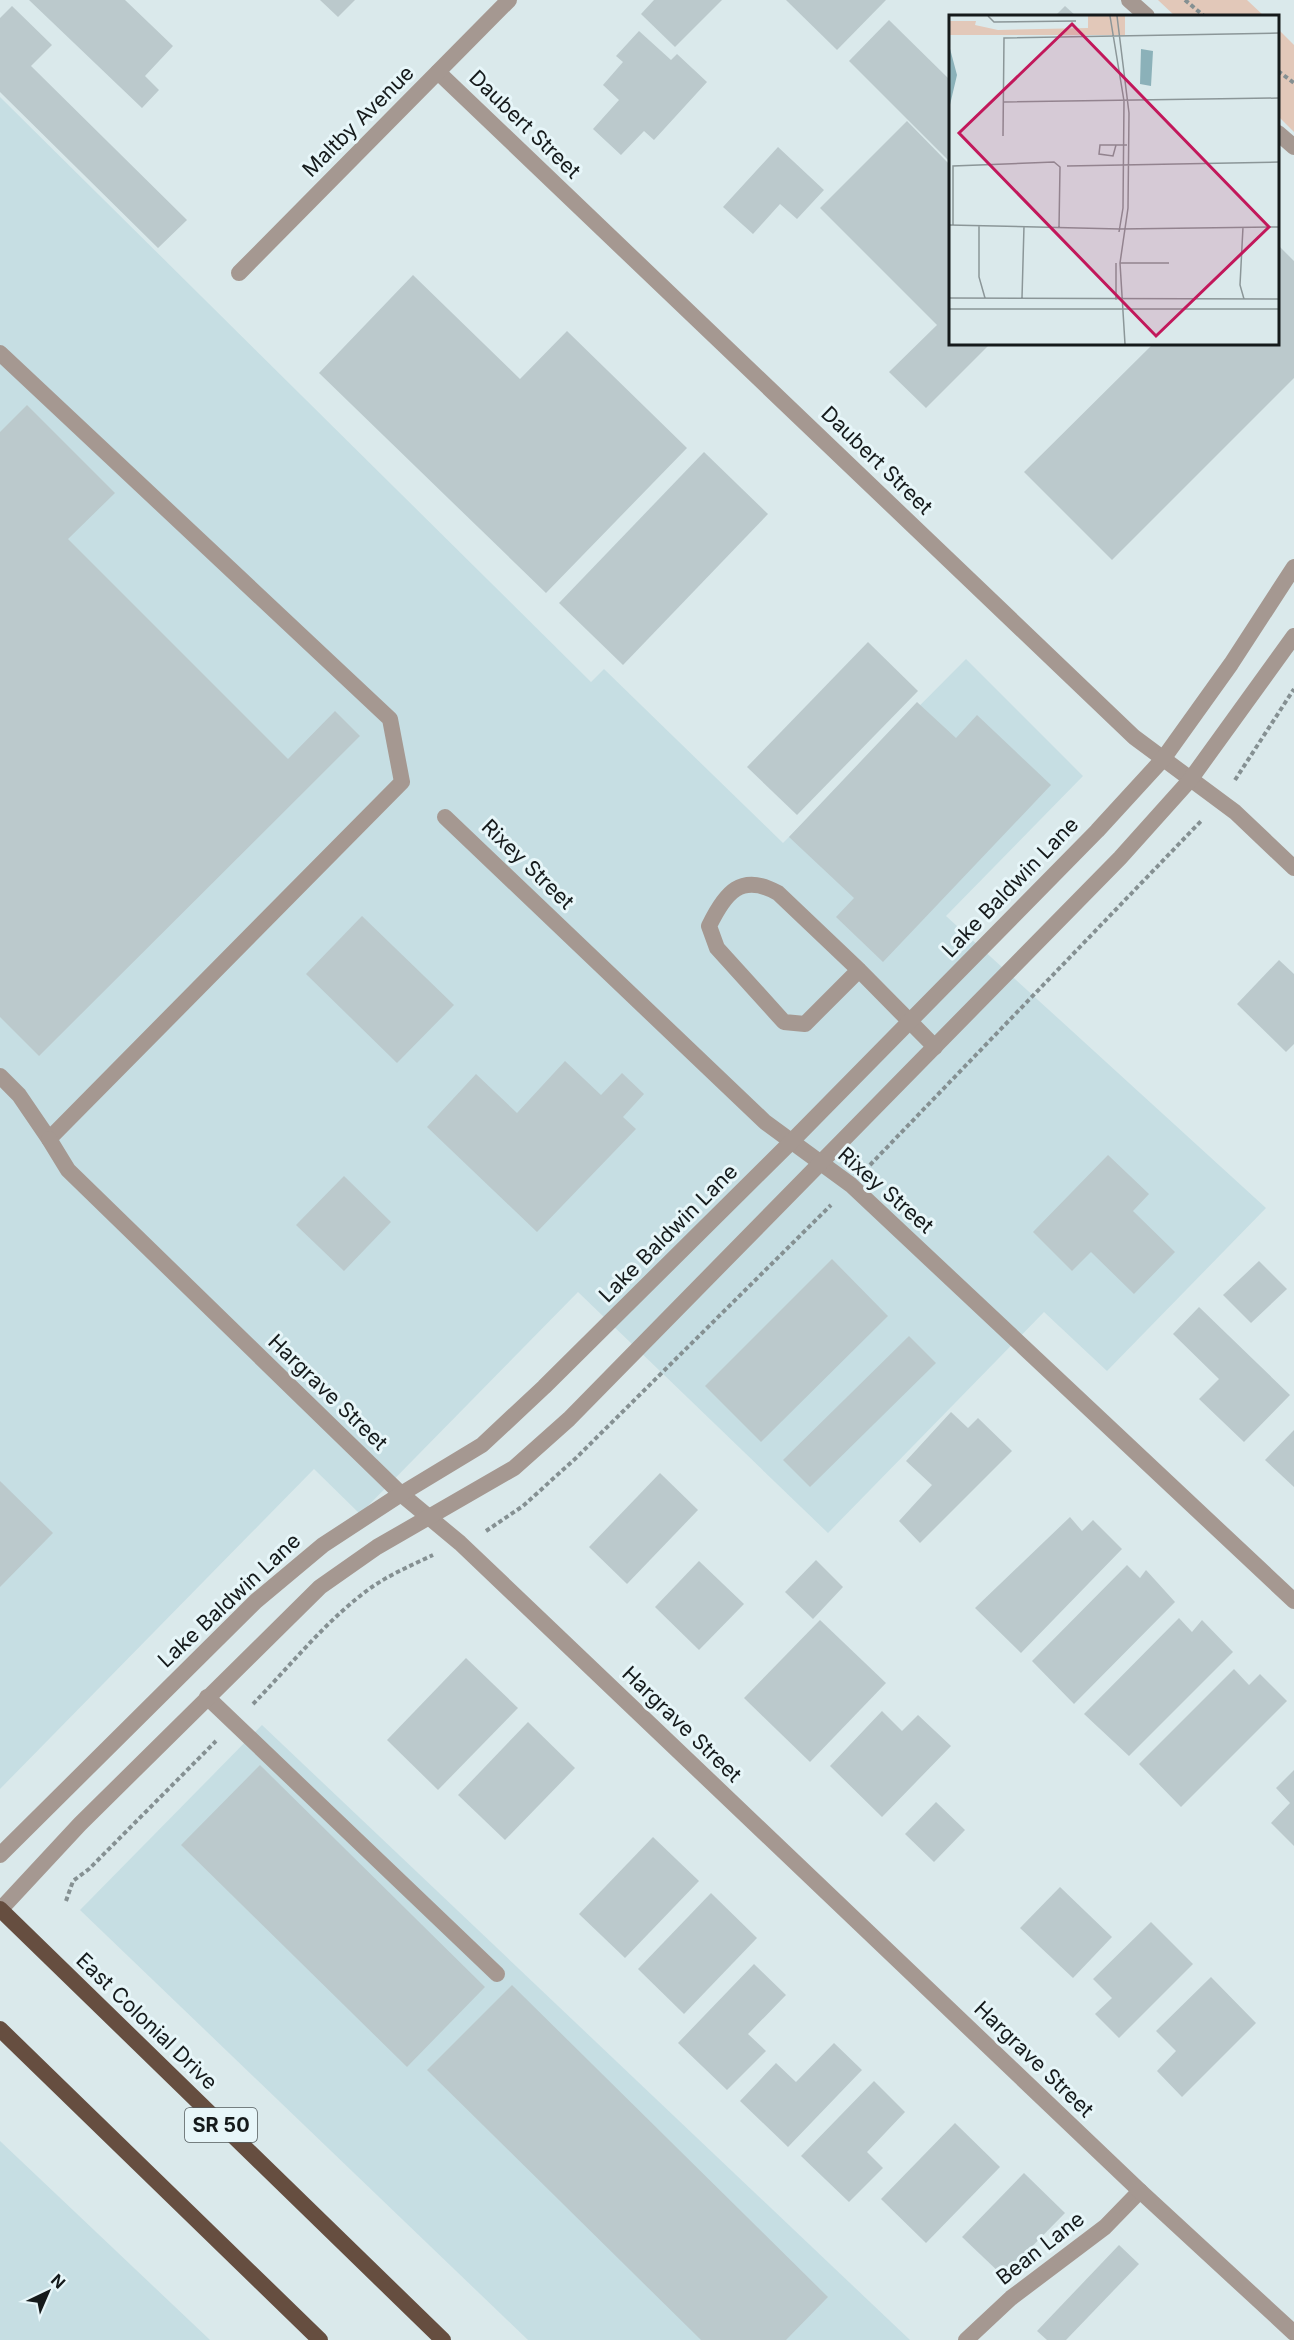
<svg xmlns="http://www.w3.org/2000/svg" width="1294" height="2340" font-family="Inter,sans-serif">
	<rect width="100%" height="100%" fill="#dae9eb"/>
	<g fill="#c6dee3">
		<polygon points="0,97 591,682 604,669 783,843 966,659 1083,776 946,916 1266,1208 1107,1371 1044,1312 828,1533 578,1292 360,1514 314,1469 0,1789"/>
		<polygon points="262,1725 910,2340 528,2340 80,1910"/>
		<polygon points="0,2141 210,2340 0,2340"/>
	</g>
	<g fill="#e2c8b9">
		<polygon points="1158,0 1247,0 1264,16 1175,16"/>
		<polygon points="1278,29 1294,45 1294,132 1278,116"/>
	</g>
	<g fill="#bbc9cc">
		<polygon points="29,0 125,0 173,46 145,76 159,90 142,108"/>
		<polygon points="320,0 355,0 338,17"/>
		<polygon points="654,0 722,0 675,47 641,14"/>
		<polygon points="786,0 886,0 837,50"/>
		<polygon points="12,6 52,45 31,66 187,220 158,248 0,92 0,18"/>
		<polygon points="1065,6 1076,16 1055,16"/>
		<polygon points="889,20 950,80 950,162 849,61"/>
		<polygon points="639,31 671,60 677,54 707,82 654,140 644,131 621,155 593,129 619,100 603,85 623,62 616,56"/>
		<polygon points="907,121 950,165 950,344 990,344 926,408 889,372 937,325 820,208"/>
		<polygon points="778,147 824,190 797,219 780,204 753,234 723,207"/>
		<polygon points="1278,245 1294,261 1294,378 1112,560 1024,472 1153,344 1278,344"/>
		<polygon points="413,275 520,379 567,331 687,448 546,593 319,373"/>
		<polygon points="27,405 115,493 68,539 288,759 335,711 360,736 39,1056 0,1017 0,432"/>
		<polygon points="704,452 768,514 623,665 559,603"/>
		<polygon points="868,642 918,691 797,815 747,767"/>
		<polygon points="917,702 956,738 977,715 1051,785 883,962 836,917 854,898 789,837"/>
		<polygon points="362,916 454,1005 397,1063 306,974"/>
		<polygon points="1279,960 1294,974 1294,1044 1286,1052 1237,1004"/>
		<polygon points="565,1061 601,1095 622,1073 644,1094 623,1117 636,1129 537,1232 427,1127 476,1074 517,1113"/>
		<polygon points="1108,1155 1149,1194 1133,1211 1175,1252 1134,1294 1091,1252 1072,1271 1033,1232"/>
		<polygon points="344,1176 391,1222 344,1271 296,1225"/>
		<polygon points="832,1259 888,1316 761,1442 705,1386"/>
		<polygon points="1259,1261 1287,1289 1251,1323 1223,1295"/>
		<polygon points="1199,1307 1290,1395 1244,1442 1199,1399 1219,1379 1173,1334"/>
		<polygon points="909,1336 936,1363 810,1487 783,1460"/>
		<polygon points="951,1412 968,1428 978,1418 1012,1451 920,1543 899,1521 932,1485 906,1461"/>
		<polygon points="1294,1430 1294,1487 1265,1460"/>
		<polygon points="660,1473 698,1510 627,1584 589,1547"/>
		<polygon points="0,1481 53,1533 0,1587"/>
		<polygon points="1070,1517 1082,1531 1093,1520 1122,1549 1021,1653 975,1608"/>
		<polygon points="816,1560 843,1587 813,1619 785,1592"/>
		<polygon points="699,1561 744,1604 699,1650 655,1607"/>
		<polygon points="1127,1565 1140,1578 1146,1570 1175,1602 1074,1704 1032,1661"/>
		<polygon points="1179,1618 1192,1632 1202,1620 1233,1652 1129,1756 1084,1714"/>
		<polygon points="820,1620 886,1683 810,1762 744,1698"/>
		<polygon points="466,1658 518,1708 438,1790 387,1740"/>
		<polygon points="1234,1669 1249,1685 1260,1674 1287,1701 1181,1807 1139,1764"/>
		<polygon points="882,1711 902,1731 918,1715 951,1746 882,1817 830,1766"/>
		<polygon points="528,1722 575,1768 505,1840 458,1795"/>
		<polygon points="260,1765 485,1987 407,2067 181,1845"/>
		<polygon points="1294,1770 1294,1846 1271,1823 1290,1803 1276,1788"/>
		<polygon points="936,1802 965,1830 934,1862 905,1834"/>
		<polygon points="653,1837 699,1881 625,1958 579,1914"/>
		<polygon points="1060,1887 1112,1937 1073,1978 1020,1928"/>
		<polygon points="711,1893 757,1938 684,2014 638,1969"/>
		<polygon points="1151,1922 1193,1964 1119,2038 1095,2014 1112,1998 1093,1979"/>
		<polygon points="754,1964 786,1995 748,2034 766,2051 727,2090 678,2043"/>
		<polygon points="1211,1977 1256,2023 1182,2097 1157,2071 1176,2051 1156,2031"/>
		<polygon points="512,1985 828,2297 786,2340 701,2340 427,2070"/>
		<polygon points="834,2043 862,2070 788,2147 740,2101 776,2063 796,2082"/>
		<polygon points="874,2081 905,2112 867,2152 883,2168 849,2202 801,2156"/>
		<polygon points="955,2123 1000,2167 926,2243 881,2199"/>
		<polygon points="1024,2173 1065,2213 1003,2276 962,2237"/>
		<polygon points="1119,2245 1139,2264 1066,2340 1047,2340 1037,2331"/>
	</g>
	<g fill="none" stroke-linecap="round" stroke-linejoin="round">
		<g stroke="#859092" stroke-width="4" stroke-dasharray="4.5 3" stroke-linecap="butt">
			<polyline points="1185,0 1204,16"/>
			<polyline points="1278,71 1294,83"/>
			<polyline points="1235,780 1294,689"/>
			<polyline points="870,1165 1202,820"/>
			<polyline points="486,1531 523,1506 576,1458 831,1205"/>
			<path d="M 253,1704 C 290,1666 328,1618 372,1587 C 391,1574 412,1565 433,1555"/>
			<polyline points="66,1901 73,1881 89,1869 216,1741"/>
		</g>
		<g stroke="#a59891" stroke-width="16">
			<polyline points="0,353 390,719 402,782 49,1139 19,1095 0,1076"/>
			<path d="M 859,970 L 805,1024 L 784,1022 L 717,948 L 709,926 C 725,893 741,872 778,893 L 859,970 L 935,1047"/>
			<polyline points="207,1697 497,1974"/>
			<polyline points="966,2340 1011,2298 1105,2227 1140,2191"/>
		</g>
		<g stroke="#a59891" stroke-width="16">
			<polyline points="1129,0 1147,16"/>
			<polyline points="438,72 1134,737 1235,812 1294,868"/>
			<polyline points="1278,133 1294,147"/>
			<polyline points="239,273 509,0"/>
			<polyline points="445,817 765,1122 851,1185 1294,1601"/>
			<polyline points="49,1139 68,1170 401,1494 460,1543 1140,2191 1294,2333"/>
		</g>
		<g stroke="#a59891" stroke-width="16">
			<polyline points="0,1855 256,1601 323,1545 401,1494 482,1445 544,1387 791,1142 1097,831 1163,759 1231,664 1294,567"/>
			<polyline points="0,1910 80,1824 320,1587 377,1547 514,1468 569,1419 1120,858 1190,780 1294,636"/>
		</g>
		<g stroke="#664e40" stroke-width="16">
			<polyline points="0,1909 443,2340"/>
			<polyline points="0,2029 320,2340"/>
		</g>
	</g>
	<g text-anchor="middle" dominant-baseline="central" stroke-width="6" stroke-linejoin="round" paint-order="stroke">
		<rect fill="#e7f6f9" stroke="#545c5e" stroke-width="1.5" x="185" y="2108" width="72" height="34" rx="4.5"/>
		<g font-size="20" font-weight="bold" fill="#151a1b">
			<text x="221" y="2125">SR 50</text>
		</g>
		<g font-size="21" fill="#151a1b" stroke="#e7f6f9">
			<text transform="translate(358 121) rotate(-45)">Maltby Avenue</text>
			<text transform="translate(525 124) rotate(44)">Daubert Street</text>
			<text transform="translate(877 460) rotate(44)">Daubert Street</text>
			<text transform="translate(528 864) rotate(44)">Rixey Street</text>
			<text transform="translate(1010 887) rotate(-46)">Lake Baldwin Lane</text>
			<text transform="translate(886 1190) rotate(41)">Rixey Street</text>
			<text transform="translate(668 1233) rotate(-45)">Lake Baldwin Lane</text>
			<text transform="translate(328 1392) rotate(44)">Hargrave Street</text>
			<text transform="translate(229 1600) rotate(-43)">Lake Baldwin Lane</text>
			<text transform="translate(682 1724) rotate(44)">Hargrave Street</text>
			<text transform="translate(147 2021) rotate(44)">East Colonial Drive</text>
			<text transform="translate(1034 2059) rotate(44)">Hargrave Street</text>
			<text transform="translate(1040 2248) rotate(-38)">Bean Lane</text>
		</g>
	</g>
	<g transform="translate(949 15)">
		<rect width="330" height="330" fill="#dae9eb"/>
		<path d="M 139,1 L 176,1 L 176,20 L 0,20 L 0,6 L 27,6 L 26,10 L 49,15 L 139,13 Z" fill="#e2c8b9"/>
		<path d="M 0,30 L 8,60 L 0,94 ZM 192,34 L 204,36 L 202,71 L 191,69 Z" fill="#8bb1b9"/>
		<path fill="none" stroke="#8b9698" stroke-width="1.5" d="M 39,1 L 45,7 L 127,6M 161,1 L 175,86 L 174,193 L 170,217M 168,1 L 180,98 L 179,193 L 171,248 L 176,329M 55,87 L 330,83M 54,121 L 55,23 L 330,18M 167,130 L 164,141 L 150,139 L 151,130 L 178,130M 118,151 L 330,147M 0,210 L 171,214 L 330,212M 4,210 L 4,151 L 105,147 L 111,152 L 110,213M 30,210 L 30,262 L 36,283M 294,212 L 291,270 L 295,284M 167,248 L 167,285M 171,248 L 220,248M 0,283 L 330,284M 73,283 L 75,211M 0,294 L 330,294"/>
		<path fill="#c2185b" fill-opacity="0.15" stroke="#c2185b" stroke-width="3" d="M 123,9 L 320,212 L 207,321 L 10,118 Z"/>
		<rect width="330" height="330" fill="none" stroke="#151a1b" stroke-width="3"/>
	</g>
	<g transform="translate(48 2292) rotate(44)" stroke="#e7f6f9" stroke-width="4.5" paint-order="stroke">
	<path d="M0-4.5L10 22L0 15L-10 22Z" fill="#151a1b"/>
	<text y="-9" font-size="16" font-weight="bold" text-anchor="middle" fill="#151a1b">N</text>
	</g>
</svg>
